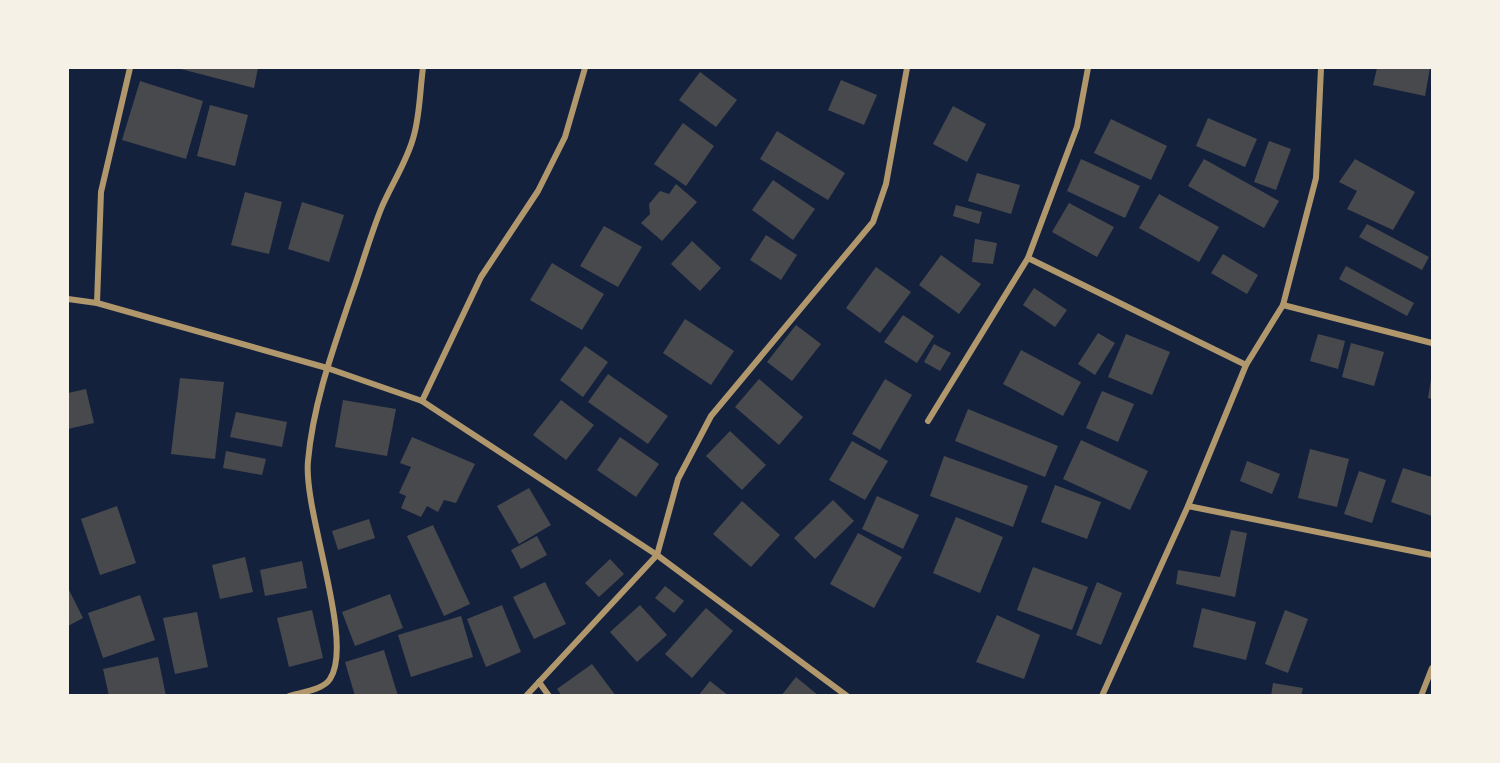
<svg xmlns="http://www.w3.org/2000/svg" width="1500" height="763" font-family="'Archivo Narrow',sans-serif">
	<rect width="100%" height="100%" fill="#14213d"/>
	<g fill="#48494c">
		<polygon points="177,68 258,68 254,88"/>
		<polygon points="1377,68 1430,68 1425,96 1373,85"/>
		<polygon points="700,72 737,100 716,127 679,100"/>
		<polygon points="841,80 877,95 864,125 828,110"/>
		<polygon points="140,81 203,101 186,159 122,140"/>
		<polygon points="210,105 248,115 235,166 197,156"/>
		<polygon points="953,106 986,124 967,162 933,144"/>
		<polygon points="1208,118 1257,139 1245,167 1196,146"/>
		<polygon points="1111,119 1167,146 1151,180 1094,153"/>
		<polygon points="683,123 714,146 686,186 654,164"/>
		<polygon points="777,131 845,173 828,200 760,159"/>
		<polygon points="1269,141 1291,149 1276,190 1254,182"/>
		<polygon points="1081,159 1140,186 1125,218 1067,191"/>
		<polygon points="1204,159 1279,201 1264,228 1188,186"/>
		<polygon points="1355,159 1415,192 1393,230 1347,209 1357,191 1339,182"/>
		<polygon points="977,173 1020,185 1011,214 968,201"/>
		<polygon points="773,180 815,209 793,240 752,210"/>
		<polygon points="676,184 697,202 662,241 641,223 650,214 649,204 660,191 669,194"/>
		<polygon points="245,192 282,202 269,254 231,245"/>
		<polygon points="1159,194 1219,227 1199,262 1139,228"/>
		<polygon points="302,202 344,215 329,262 288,249"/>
		<polygon points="1069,203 1114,227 1097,257 1052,232"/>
		<polygon points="956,205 982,212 979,224 953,216"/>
		<polygon points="1367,224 1429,257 1422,270 1359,237"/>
		<polygon points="604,226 642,247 618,287 580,266"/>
		<polygon points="766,235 797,255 781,280 750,260"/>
		<polygon points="975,239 997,243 993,264 972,262"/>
		<polygon points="692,241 721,268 700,291 671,264"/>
		<polygon points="1223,254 1258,275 1247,294 1211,273"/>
		<polygon points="941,255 981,284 959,314 919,285"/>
		<polygon points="552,263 604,294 582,330 530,300"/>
		<polygon points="1346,266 1414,303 1407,316 1339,279"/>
		<polygon points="876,267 911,292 880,333 846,308"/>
		<polygon points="1034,288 1067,310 1055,327 1023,305"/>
		<polygon points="903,315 934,336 917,363 884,342"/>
		<polygon points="685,319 734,351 711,385 663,353"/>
		<polygon points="796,325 821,344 792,381 767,362"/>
		<polygon points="1098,333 1115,343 1095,375 1078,364"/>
		<polygon points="1126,334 1170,352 1152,395 1108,377"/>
		<polygon points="1318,334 1345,341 1338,369 1310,361"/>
		<polygon points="1351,343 1384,352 1374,386 1342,377"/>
		<polygon points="934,344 951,353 940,371 924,362"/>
		<polygon points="585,346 608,362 583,397 560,380"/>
		<polygon points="1021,350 1081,382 1063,416 1003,384"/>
		<polygon points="608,374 668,416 648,444 588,402"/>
		<polygon points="180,378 224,382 215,459 171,454"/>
		<polygon points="759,379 803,417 779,445 735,407"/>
		<polygon points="885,379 912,395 880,450 852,434"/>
		<polygon points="1431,379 1432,380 1432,399 1428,398"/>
		<polygon points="86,389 94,423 68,429 68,393"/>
		<polygon points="1102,391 1134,404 1118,442 1086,428"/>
		<polygon points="343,400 396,409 387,456 335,447"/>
		<polygon points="561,400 594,425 566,460 533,435"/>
		<polygon points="968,409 1058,446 1045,477 955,441"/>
		<polygon points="236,412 287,422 282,447 230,437"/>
		<polygon points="730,431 766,465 742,490 706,456"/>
		<polygon points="412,437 475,464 456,503 444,500 438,512 427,506 421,517 401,508 406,496 399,493 411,467 400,463"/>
		<polygon points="620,437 659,464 636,497 597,470"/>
		<polygon points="1081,440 1148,471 1130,510 1063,479"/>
		<polygon points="852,441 888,461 865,500 829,480"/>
		<polygon points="1310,449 1349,459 1337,507 1298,498"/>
		<polygon points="226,451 266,459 262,475 223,468"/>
		<polygon points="944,456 1028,486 1013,527 930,496"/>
		<polygon points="1247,461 1280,474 1272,494 1240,481"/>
		<polygon points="1403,468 1432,477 1432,516 1391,502"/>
		<polygon points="1359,471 1386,480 1372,523 1344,514"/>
		<polygon points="1055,485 1101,502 1087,539 1041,522"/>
		<polygon points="529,488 551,525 519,544 497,506"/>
		<polygon points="877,496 919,515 903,549 862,529"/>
		<polygon points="833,500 854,521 815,559 794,538"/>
		<polygon points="742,501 780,535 751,567 713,534"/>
		<polygon points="117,506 136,563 100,575 81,519"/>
		<polygon points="956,517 1003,537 980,593 933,573"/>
		<polygon points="369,519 375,538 338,550 332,531"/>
		<polygon points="433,525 470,604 444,616 407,536"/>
		<polygon points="1231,530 1247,533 1235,597 1176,584 1178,570 1220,577"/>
		<polygon points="858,533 902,557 874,608 830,584"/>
		<polygon points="537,536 547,555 521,569 511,550"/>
		<polygon points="245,557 253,592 220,599 212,565"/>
		<polygon points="610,559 624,574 599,597 585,583"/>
		<polygon points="302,561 307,588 265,596 260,570"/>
		<polygon points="1033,567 1088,587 1072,630 1017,610"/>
		<polygon points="545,582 566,624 534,639 513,597"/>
		<polygon points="1097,582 1122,593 1101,645 1076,635"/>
		<polygon points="665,586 684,601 674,613 655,598"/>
		<polygon points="68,588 83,618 68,626"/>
		<polygon points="390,594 403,628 355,646 342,612"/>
		<polygon points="140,595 155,640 103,658 88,613"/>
		<polygon points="502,605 521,652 486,667 467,619"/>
		<polygon points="640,605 667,635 637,662 610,632"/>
		<polygon points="706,608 733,631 692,678 665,654"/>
		<polygon points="1202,608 1256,622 1246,660 1193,647"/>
		<polygon points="312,610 323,658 289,667 277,618"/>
		<polygon points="1285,610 1308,619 1288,673 1265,664"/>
		<polygon points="197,612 208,667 175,674 163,618"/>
		<polygon points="997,615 1040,635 1024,679 976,662"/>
		<polygon points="461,616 473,657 411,677 398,635"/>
		<polygon points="384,650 398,696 355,696 345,662"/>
		<polygon points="158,657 166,696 109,696 103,669"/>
		<polygon points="592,664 616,696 562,696 557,689"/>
		<polygon points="796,677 819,696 781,696"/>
		<polygon points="710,681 729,696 698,696"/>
		<polygon points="1273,683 1303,688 1301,696 1271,696"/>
	</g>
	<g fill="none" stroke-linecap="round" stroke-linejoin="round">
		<g stroke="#b1986c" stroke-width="6">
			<polyline points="1028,258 1246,365"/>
			<polyline points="68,299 97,303 327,368 422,401 657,555 847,696"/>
			<polyline points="97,303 101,192 130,68"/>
			<polyline points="1283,305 1432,343"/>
			<polyline points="422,401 481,277 538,191 565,137 585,68"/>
			<polyline points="928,421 1028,258 1077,127 1088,68"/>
			<polyline points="1188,506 1432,555"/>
			<polyline points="539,682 549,696"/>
			<path d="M 289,696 C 302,692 323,690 330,679 C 355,642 303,511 308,461 C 313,405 332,352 350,299 C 361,269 369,239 381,209 C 391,185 408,160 414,135 C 420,113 420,89 423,68"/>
			<polyline points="526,696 657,555 678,479 711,416 873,222 886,184 907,68"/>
			<polyline points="1102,696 1188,506 1246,365 1283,305 1316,178 1321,68"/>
			<polyline points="1421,696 1432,668"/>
		</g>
	</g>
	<rect width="1500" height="763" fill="none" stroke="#f6f1e7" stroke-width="138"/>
</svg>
